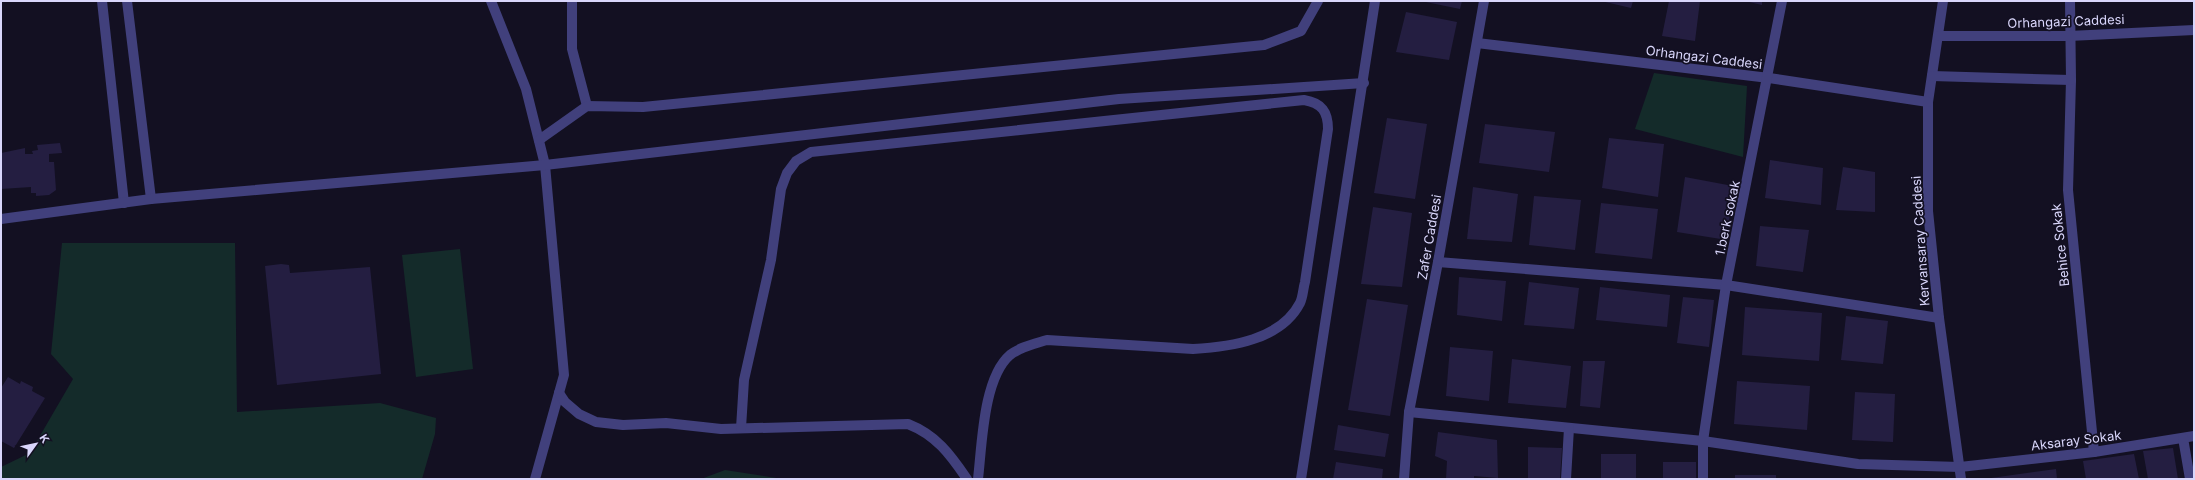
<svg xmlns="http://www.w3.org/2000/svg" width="2195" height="480" font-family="Inter,sans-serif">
	<rect width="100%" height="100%" fill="#131022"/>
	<g fill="#142b2a">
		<polygon points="1654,73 1747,86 1743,157 1635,129"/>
		<polygon points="62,243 235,243 237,412 380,403 436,418 435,434 422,479 1,479 1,467 30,453 73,379 51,354"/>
		<polygon points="460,249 473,369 416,377 402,255"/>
		<polygon points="725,470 783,479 701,479"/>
	</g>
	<g fill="#241e41">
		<polygon points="1421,1 1462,1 1460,9"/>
		<polygon points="1601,1 1633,1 1631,8"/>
		<polygon points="1669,1 1700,1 1695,41 1662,36"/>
		<polygon points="1745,1 1762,1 1762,5"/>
		<polygon points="1406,12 1457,22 1449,60 1396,52"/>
		<polygon points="1387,118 1427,124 1415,199 1374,193"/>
		<polygon points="1485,124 1555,132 1549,172 1479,163"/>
		<polygon points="1609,138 1664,144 1658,197 1602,188"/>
		<polygon points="60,143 62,153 49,154 49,162 54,162 56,190 49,195 36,196 36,193 31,193 31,187 1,189 1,153 25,148 25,154 33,154 32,151 38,150 37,145"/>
		<polygon points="1770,160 1823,168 1821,205 1765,198"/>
		<polygon points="1843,167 1875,172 1875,212 1836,210"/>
		<polygon points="1685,177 1733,186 1727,240 1677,232"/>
		<polygon points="1473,187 1518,194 1512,242 1467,239"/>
		<polygon points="1534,196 1581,200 1575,250 1529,245"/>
		<polygon points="1601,203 1658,209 1652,259 1595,253"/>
		<polygon points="1373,207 1412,213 1402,287 1361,284"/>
		<polygon points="1760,226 1809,230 1803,272 1756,266"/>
		<polygon points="281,264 289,265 290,273 370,267 381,374 277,385 265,266"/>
		<polygon points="1459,277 1506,281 1502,321 1457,315"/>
		<polygon points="1529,282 1579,288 1574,329 1524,325"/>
		<polygon points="1600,287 1670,295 1667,327 1596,320"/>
		<polygon points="1683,297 1714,300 1709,347 1677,343"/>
		<polygon points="1367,299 1408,305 1390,416 1348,410"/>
		<polygon points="1745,307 1822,313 1819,361 1742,355"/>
		<polygon points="1846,316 1888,321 1883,364 1841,360"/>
		<polygon points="1450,347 1493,351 1489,401 1446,396"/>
		<polygon points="1512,359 1571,366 1566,408 1508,403"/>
		<polygon points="1583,361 1605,361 1600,408 1580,406"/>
		<polygon points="8,377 20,384 21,381 33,387 32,391 45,398 14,448 1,441 1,388"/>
		<polygon points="1737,381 1810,386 1807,430 1734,424"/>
		<polygon points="1855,392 1895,394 1893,442 1852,440"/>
		<polygon points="1338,425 1389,434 1385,457 1334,450"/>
		<polygon points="1438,432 1497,440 1498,478 1474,476 1474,479 1446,479 1447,461 1435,456"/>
		<polygon points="1528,447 1562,448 1560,479 1528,479"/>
		<polygon points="2173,448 2178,479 2148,479 2143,451"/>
		<rect x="1601" y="454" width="35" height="25"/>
		<polygon points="2134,454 2139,479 2086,479 2083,461"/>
		<polygon points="1336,462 1383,469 1382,479 1333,479"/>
		<rect x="1663" y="462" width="33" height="17"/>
		<polygon points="2056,469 2057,479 1991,479 1991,478"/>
		<rect x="1735" y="475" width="41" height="4"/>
	</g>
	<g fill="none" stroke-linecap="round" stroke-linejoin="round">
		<g stroke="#41407c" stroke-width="10">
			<polyline points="102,1 124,203"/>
			<polyline points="127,1 151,199"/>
			<polyline points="491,1 526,89 545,165 564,375 535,479"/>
			<polyline points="572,1 572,49 587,106"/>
			<polyline points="1943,1 1928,102 1928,211 1939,318 1961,479"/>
			<polyline points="2070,1 2071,80 2068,190 2094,452"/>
			<polyline points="1939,36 2069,36 2194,30"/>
			<polyline points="1477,43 1769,78 1928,102"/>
			<polyline points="1932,76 2071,80"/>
			<polyline points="539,140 587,106 643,107 1264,45 1301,31 1318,1"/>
			<polyline points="1,219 151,199 545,165 1119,99 1364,83"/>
			<polyline points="1438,262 1726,285 1939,318"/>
			<path d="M 559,393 L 565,402 L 579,414 L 596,422 L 623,425 L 666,423 L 721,429 L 908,424 C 936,435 950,454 967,479"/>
			<polyline points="1409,412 1703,441 1858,464 1960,467 2094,452 2194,436"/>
			<path d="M 741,428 L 744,380 L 771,260 L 781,189 L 787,173 L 796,161 L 811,152 L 1304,100 C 1322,103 1328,112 1328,129 L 1305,282 C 1303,289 1303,297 1300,303 C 1281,340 1230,347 1193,349 L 1047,340 C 1034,344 1020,347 1010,355 C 983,378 982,446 978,479"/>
			<polyline points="2183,438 2190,479"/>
			<polyline points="1301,479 1375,1"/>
			<polyline points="1404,479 1409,412 1438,262 1484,1"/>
			<polyline points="1566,479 1569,428"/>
			<polyline points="1703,479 1703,441 1726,285 1782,1"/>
		</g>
	</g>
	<g text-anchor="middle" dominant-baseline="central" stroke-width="3.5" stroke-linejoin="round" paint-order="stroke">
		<g font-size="13" fill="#d9d6fb" stroke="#131022">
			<text transform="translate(2066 21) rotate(-2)">Orhangazi Caddesi</text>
			<text transform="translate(1704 57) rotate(7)">Orhangazi Caddesi</text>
			<text transform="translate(1727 218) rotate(-78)">1.berk sokak</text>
			<text transform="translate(1429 237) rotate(-80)">Zafer Caddesi</text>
			<text transform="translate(1920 241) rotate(-94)">Kervansaray Caddesi</text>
			<text transform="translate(2060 245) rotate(-96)">Behice Sokak</text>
			<text transform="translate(2076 440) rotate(-7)">Aksaray Sokak</text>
		</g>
	</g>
	<rect width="2195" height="480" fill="none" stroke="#d9d6fb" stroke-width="4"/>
	<g transform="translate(36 444) rotate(57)" stroke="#131022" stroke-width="3" paint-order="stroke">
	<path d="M0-3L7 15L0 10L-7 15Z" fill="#d9d6fb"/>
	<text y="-6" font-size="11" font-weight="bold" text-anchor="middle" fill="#d9d6fb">K</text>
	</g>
</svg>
